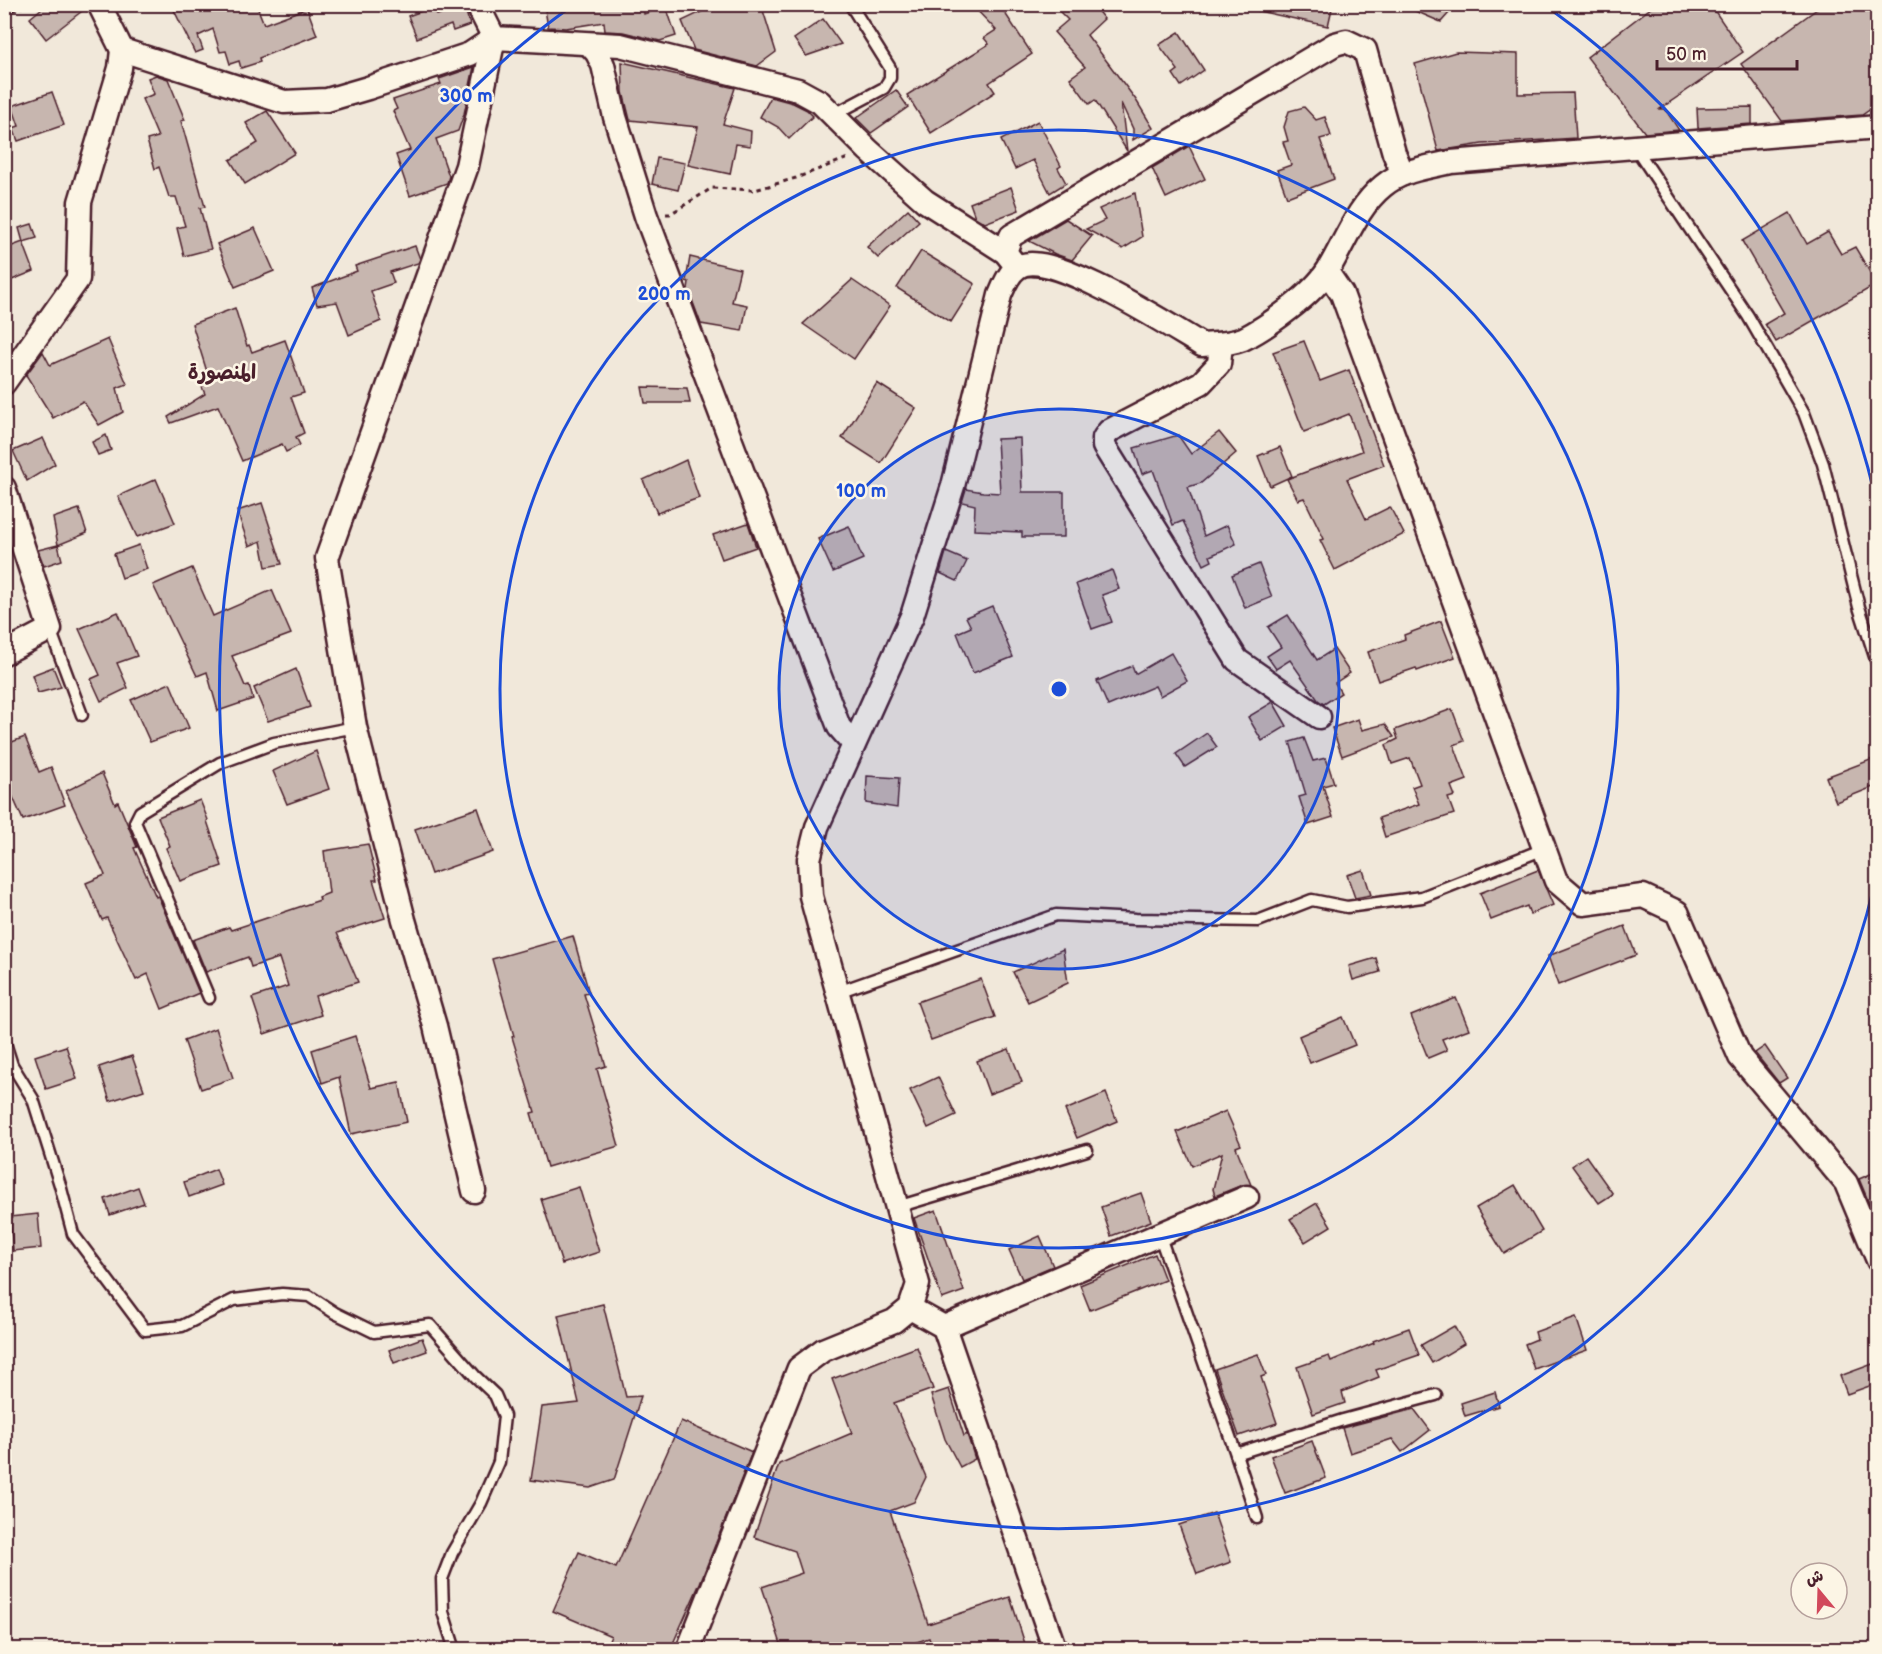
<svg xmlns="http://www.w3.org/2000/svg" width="1882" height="1654" font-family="'Balsamiq Sans','Playpen Sans Arabic',sans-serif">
	<rect width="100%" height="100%" fill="#f1e8da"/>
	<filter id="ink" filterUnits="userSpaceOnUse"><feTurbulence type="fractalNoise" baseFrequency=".0167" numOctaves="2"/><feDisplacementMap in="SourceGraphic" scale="12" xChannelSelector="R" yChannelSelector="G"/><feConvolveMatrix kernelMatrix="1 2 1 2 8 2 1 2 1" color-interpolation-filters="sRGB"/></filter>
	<g filter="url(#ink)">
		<g fill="#c7b6af" stroke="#4a1f2b" stroke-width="1.5">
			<polygon points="47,4 86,4 86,8 46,39 30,18"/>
			<polygon points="171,4 189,4 191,11 207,4 227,4 230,10 244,4 256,4 264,24 307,8 317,35 259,58 260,62 241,68 239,61 230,64 226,51 220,52 213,29 198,36 203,50 195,53"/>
			<polygon points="544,4 643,4 644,14 666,6 676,36 660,41 623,32 605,31 604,22 566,28 548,27"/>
			<polygon points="718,4 761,4 776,52 757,66 694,50 682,21"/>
			<polygon points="971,4 999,4 1032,54 989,83 995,92 931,133 907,95 989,44 984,38 996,30"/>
			<polygon points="1066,4 1092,4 1104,19 1087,35 1136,100 1153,128 1133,140 1133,129 1121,103 1127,151 1095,100 1089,104 1070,78 1085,67 1054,32 1068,20 1059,11"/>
			<polygon points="1259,4 1333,4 1328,26 1258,11"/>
			<polygon points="1399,4 1457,4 1441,22"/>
			<polygon points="1656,4 1710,4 1743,52 1660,109 1665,109 1679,130 1645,133 1587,57"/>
			<polygon points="1824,4 1878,4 1878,104 1862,115 1782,121 1741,64"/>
			<polygon points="464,6 470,25 453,31 451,25 417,38 408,16 433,7 437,15"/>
			<polygon points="823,19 841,44 806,56 794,39"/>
			<polygon points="1179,32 1204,70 1181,86 1173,74 1178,70 1159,45"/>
			<polygon points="1456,52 1518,54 1518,94 1573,93 1576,138 1482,144 1438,151 1415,64"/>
			<polygon points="622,62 735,88 723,124 751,131 750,146 736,144 730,174 688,165 698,127 630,120 623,92"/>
			<polygon points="474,67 464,114 458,131 436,139 449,176 447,183 410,196 396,155 410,150 393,111 397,109 393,100 441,84 439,79"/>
			<polygon points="156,75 168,79 185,120 181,121 205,207 200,208 211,249 184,256 177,228 185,226 176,197 169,197 159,167 155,169 147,140 158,137 142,99 154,94 148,78"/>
			<polygon points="896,90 908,107 871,133 856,118"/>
			<polygon points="52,92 64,125 18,141 13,128 19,126 12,106"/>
			<polygon points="771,97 793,103 807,110 813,116 789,139 778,127 760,117"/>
			<polygon points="1304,107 1316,120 1325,117 1331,136 1320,139 1334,179 1287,197 1277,170 1291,165 1283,142 1288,141 1284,127 1289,111"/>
			<polygon points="1752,107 1752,124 1698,128 1697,108"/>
			<polygon points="267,111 295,153 245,184 230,160 258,143 246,123"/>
			<polygon points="1038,121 1061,166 1058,168 1066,183 1050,193 1033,160 1015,169 1001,140"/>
			<polygon points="1189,146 1205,179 1166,198 1152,168"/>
			<polygon points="657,158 685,163 678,190 652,184"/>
			<polygon points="1011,187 1019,210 985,223 975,217 970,203"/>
			<polygon points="1135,193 1142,237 1123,249 1086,229 1105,220 1099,209"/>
			<polygon points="908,209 919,221 878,258 867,247"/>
			<polygon points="1790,213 1807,244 1828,232 1841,254 1855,247 1877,284 1776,342 1765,324 1784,313 1742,241"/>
			<polygon points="1066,219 1092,236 1072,260 1055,254 1029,241"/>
			<polygon points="32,224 37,238 23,242 19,228"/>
			<polygon points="255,228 274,271 235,287 217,244"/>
			<polygon points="23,242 34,271 12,280 4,258 4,249"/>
			<polygon points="415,246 420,259 418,263 390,272 394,283 371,291 381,321 349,335 337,302 317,305 312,288 357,271 355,266"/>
			<polygon points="921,251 975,284 951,322 897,288"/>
			<polygon points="690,257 740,269 732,302 747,305 742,331 701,324 688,289 689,282 686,281"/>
			<polygon points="852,280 890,306 854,359 803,324"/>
			<polygon points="235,308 247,346 249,345 252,352 285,340 304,393 291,397 304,433 296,437 300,445 286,452 282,444 242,461 218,406 171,423 168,417 205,394 198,378 208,375 192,324"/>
			<polygon points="108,339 127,384 117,388 123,412 99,425 83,401 53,418 26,375 43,352 50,365"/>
			<polygon points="1304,341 1320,381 1349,370 1384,465 1347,479 1366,519 1390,507 1404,534 1335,570 1320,540 1324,539 1304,498 1298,500 1287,479 1362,451 1349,414 1304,432 1273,352"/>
			<polygon points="877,383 916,408 881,463 842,438"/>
			<polygon points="642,387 687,388 690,403 645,403"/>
			<polygon points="1219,432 1236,453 1201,483 1188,487 1204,536 1227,525 1236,544 1210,556 1212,561 1204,565 1183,521 1173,525 1153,470 1142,474 1134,448 1178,435 1191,454"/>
			<polygon points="106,435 111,450 98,455 92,442"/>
			<polygon points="43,438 55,464 27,481 13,451"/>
			<polygon points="1020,438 1022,492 1064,492 1064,537 1022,537 1022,532 974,530 975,505 962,502 966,489 983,492 1000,493 997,439"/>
			<polygon points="1280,447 1292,476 1270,486 1258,456"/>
			<polygon points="686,460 699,498 657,513 643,480"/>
			<polygon points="156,479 175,523 137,537 118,496"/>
			<polygon points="262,503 282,564 266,567 261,541 249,546 237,511"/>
			<polygon points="79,509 87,533 58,545 53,518"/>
			<polygon points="748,523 756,547 722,559 713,535"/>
			<polygon points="849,526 863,559 833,572 818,539"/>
			<polygon points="58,545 62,560 44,566 38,550"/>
			<polygon points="139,545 147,569 122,578 114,554"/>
			<polygon points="946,552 967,561 957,581 940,573"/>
			<polygon points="1259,564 1272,597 1245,608 1232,575"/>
			<polygon points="192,568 213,616 272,590 291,634 232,656 245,686 249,685 253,699 218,711 207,672 197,676 153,585"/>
			<polygon points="1112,570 1119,589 1102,595 1112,622 1092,629 1076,584"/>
			<polygon points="992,606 1013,657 973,673 957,633 971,627 966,617"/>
			<polygon points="118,612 137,656 117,663 128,688 101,701 91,679 100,675 79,629"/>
			<polygon points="1288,615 1317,660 1334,649 1350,673 1335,683 1341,693 1324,704 1318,700 1290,660 1276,669 1267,656 1281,647 1268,627"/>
			<polygon points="1441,621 1455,657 1417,671 1416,668 1378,681 1368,652 1405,639 1404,635"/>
			<polygon points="1171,653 1187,681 1160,696 1155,686 1108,706 1097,681 1132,666 1135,674"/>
			<polygon points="53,667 61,687 38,693 32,675"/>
			<polygon points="296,669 310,707 268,721 254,688"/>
			<polygon points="170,683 189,728 150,742 131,700"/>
			<polygon points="1273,702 1287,726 1262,741 1248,717"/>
			<polygon points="1452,709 1464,741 1454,745 1467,780 1451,786 1455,796 1448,798 1454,814 1385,837 1379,818 1419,804 1412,787 1420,784 1410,758 1392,764 1386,745 1398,739 1395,730"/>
			<polygon points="1358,719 1362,730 1385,724 1394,737 1342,756 1332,728"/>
			<polygon points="1207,733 1217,747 1185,767 1176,754"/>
			<polygon points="25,737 39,772 51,767 65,805 23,820 4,777 4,745"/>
			<polygon points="1304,738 1313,761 1326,758 1334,783 1323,786 1333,817 1308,825 1299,797 1306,795 1290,742"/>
			<polygon points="316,751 329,789 287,804 273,771"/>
			<polygon points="1878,757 1878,785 1836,802 1826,777"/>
			<polygon points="102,773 115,804 118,802 137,847 134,848 156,897 158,896 199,993 162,1009 148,974 136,980 107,918 102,920 86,883 105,875 66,791"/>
			<polygon points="867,776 899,778 897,808 866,803"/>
			<polygon points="200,800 208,820 207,821 222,866 180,881 166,848 170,846 158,817"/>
			<polygon points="478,808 493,852 431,874 415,829"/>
			<polygon points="368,844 377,880 373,880 385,918 337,933 358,982 315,996 321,1015 264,1034 252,998 288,986 279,958 251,967 248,957 206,972 193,940 229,927 231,930 320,900 319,897 329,893 324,851"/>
			<polygon points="1363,870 1371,895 1355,898 1347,875"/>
			<polygon points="1538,870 1553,905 1530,914 1527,906 1491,920 1480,893"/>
			<polygon points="1625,926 1636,955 1558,985 1548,956"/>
			<polygon points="573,936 589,993 584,994 606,1066 597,1069 619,1146 547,1167 531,1113 535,1112 512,1037 514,1036 492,959"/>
			<polygon points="1063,949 1068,983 1028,1002 1013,972"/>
			<polygon points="1376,958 1380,972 1353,980 1349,966"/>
			<polygon points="981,979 995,1017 931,1040 917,1002"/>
			<polygon points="1456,998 1469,1029 1442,1039 1447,1050 1428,1058 1411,1016"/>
			<polygon points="1343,1017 1355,1045 1310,1063 1299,1036"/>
			<polygon points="216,1028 233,1078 201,1089 184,1040"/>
			<polygon points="355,1036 371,1088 399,1082 407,1122 351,1134 339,1077 322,1083 312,1050"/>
			<polygon points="66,1046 77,1079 46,1089 35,1056"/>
			<polygon points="1765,1046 1787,1078 1779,1083 1755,1053"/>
			<polygon points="1009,1049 1022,1082 989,1094 977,1061"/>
			<polygon points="132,1056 144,1090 110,1101 99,1067"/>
			<polygon points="938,1077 956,1115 928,1128 910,1090"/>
			<polygon points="1106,1093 1117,1121 1077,1138 1065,1110"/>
			<polygon points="1226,1111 1241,1145 1236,1147 1251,1185 1242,1185 1215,1196 1213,1189 1222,1153 1192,1166 1177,1132"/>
			<polygon points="1586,1156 1613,1194 1599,1203 1572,1166"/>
			<polygon points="216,1169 222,1185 189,1197 184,1182"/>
			<polygon points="1878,1171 1878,1224 1859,1179"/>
			<polygon points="1515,1185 1542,1231 1504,1254 1476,1208"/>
			<polygon points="138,1187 144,1203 110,1215 105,1199"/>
			<polygon points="579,1187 599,1252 562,1264 541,1199"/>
			<polygon points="1141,1193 1151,1221 1111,1236 1101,1207"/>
			<polygon points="1317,1203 1331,1226 1305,1242 1290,1219"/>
			<polygon points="936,1210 964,1291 942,1299 914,1218"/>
			<polygon points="38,1214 41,1248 13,1251 10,1217"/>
			<polygon points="1040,1236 1053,1266 1022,1279 1009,1250"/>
			<polygon points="1155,1254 1165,1280 1090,1310 1080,1285"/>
			<polygon points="603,1304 626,1397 641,1396 614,1480 590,1488 531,1480 542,1407 579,1403 558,1315"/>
			<polygon points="1576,1317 1587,1350 1534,1369 1525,1344 1537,1339 1535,1332"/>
			<polygon points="1454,1326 1464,1344 1432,1363 1421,1345"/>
			<polygon points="1409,1328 1419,1355 1376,1370 1379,1377 1342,1392 1345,1403 1313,1414 1297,1367 1329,1356 1331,1361 1374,1343 1373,1341"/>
			<polygon points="422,1338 427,1351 394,1363 389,1350"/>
			<polygon points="917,1347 933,1389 894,1403 926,1477 914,1502 890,1511 928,1624 1010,1597 1027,1650 933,1650 929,1638 893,1650 783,1650 762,1587 802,1573 795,1551 754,1537 779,1464 852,1433 832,1379"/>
			<polygon points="1258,1354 1266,1375 1261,1377 1277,1423 1239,1436 1215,1369"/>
			<polygon points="1878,1362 1878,1383 1847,1394 1840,1376"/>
			<polygon points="949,1389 964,1436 967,1434 975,1459 960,1467 945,1439 931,1395"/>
			<polygon points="1495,1392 1499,1406 1465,1416 1461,1403"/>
			<polygon points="1414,1409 1430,1430 1402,1452 1392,1439 1350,1453 1342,1428"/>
			<polygon points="681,1421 752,1452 700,1583 670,1650 605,1650 611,1636 553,1611 579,1552 616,1568"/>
			<polygon points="1312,1441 1326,1478 1285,1493 1271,1456"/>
			<polygon points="1214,1513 1231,1562 1197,1574 1179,1525"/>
		</g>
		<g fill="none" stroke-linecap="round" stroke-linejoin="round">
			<defs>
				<g id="lane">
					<polyline points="833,115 884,88 890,78 890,68 850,4"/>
					<polyline points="1635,147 1748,316 1804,413 1823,464 1859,607 1878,666"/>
					<polyline points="50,629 82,715"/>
					<polyline points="838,992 1056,915 1136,919 1258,921 1312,900 1347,907 1422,897 1544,849"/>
					<polyline points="209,998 135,822 140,812 220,763 274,743 355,727"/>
					<polyline points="4,1040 12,1065 33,1099 60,1185 73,1234 145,1330 182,1326 234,1300 282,1294 309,1296 335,1313 374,1332 430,1325 475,1376 495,1395 504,1416 499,1462 481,1503 452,1553 442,1579 443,1612 455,1650"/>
					<polyline points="897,1207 1087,1150"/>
					<polyline points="1159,1234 1236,1454 1343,1420 1436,1395"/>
					<polyline points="1236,1454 1257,1518"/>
				</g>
				<g id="street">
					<polyline points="477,4 494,38 620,45 798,90 820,102 868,150 925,201 1005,252 1017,267"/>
					<polyline points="589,44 597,53 603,65 615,117 646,216 839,727 853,743"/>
					<polyline points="122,50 284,102 327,100 368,88 470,54 494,38"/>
					<polyline points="1005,252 1011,236 1335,44 1346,41 1365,50 1394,153 1403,174"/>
					<polyline points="1327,272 1342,294 1556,881 1583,904 1643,896 1677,912 1740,1057 1846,1183 1878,1260"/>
					<polyline points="1221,344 1219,364 1201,383 1109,431 1104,438 1104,446 1237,660 1319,717"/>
					<polyline points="4,383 78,279 80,202 120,68 122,50 99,4"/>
					<polyline points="4,488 50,629 4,653"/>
					<polyline points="474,1191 435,1026 404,920 355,727 327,558 467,166 494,38"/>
					<polyline points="910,1308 944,1327 1247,1197"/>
					<polyline points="944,1327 1055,1650"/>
					<path d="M 688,1650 L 799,1368 L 823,1350 L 894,1321 L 910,1308 L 918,1284 L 811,896 L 809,859 L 817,827 L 912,616 L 953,486 L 1000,295 C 1004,286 1008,274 1017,268 C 1045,245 1173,328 1202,345 C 1216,344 1231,344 1243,339 C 1269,326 1313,294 1328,270 C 1345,242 1357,207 1383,186 C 1402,170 1428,167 1451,162 L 1878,127"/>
				</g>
			</defs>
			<use href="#lane" stroke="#4a1f2b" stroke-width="15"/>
			<use href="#street" stroke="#4a1f2b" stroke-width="27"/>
			<g stroke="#4a1f2b" stroke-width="3" stroke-dasharray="4.5 4.5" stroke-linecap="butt">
				<polyline points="4,14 28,4"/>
				<polyline points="666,214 670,214 712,188 755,190 796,178 848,158"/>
			</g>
			<use href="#lane" stroke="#fcf5e5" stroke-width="10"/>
			<use href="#street" stroke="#fcf5e5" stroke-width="22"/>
		</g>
	</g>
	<circle cx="1059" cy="689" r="280" fill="#1d4ed8" fill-opacity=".12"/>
	<g fill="none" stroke="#1d4ed8" stroke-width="3">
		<circle cx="1059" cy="689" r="280"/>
		<circle cx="1059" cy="689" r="559"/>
		<path d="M1876 878A839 839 0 1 1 572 6M1546 6A839 839 0 0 1 1876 500"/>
	</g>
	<g text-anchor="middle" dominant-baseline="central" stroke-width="5" stroke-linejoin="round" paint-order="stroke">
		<g font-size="20" font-weight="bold" fill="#4a1f2b" stroke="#fcf5e5">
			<text x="222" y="373">المنصورة</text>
		</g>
	</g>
	<circle cx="1059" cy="689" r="9" fill="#1d4ed8" stroke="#fcf5e5" stroke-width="3"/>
	<g font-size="18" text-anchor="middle" font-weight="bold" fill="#1d4ed8" stroke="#fcf5e5" stroke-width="5" stroke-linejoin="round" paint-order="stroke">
		<text x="466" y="102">300 m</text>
		<text x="664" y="300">200 m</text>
		<text x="861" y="497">100 m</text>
	</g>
	<rect width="1882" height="1654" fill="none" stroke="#fcf5e5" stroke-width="24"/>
	<rect x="12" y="12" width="1858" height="1630" fill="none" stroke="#4a1f2b" stroke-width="2" filter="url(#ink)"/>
	<g transform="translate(1819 1591) rotate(341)"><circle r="28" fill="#fcf5e5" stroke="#b59f9b" stroke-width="1.5"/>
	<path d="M0-4.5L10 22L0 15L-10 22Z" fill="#d1495b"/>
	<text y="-9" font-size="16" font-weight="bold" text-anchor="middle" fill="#4a1f2b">ش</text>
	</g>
	<path d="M1657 60v9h140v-9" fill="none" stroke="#4a1f2b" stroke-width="3"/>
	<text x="1666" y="60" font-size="18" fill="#4a1f2b" stroke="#fcf5e5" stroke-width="4.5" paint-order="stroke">50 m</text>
</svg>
